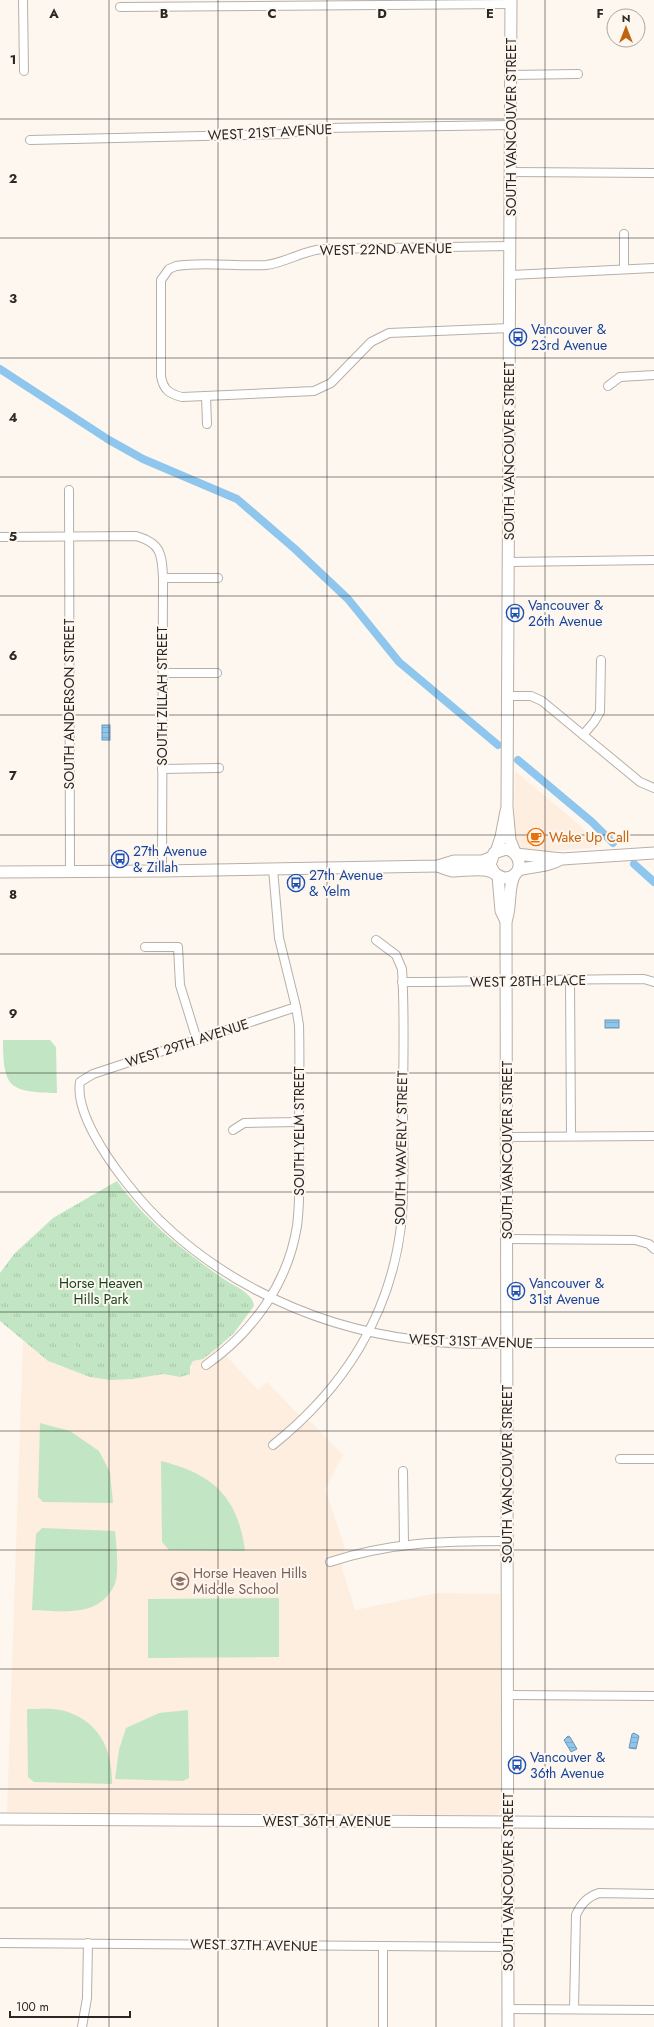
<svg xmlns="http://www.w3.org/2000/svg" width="654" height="2027" font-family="Jost,sans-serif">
	<defs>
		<pattern id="grass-tufts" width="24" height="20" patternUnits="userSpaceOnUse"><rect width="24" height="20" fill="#c2e6c3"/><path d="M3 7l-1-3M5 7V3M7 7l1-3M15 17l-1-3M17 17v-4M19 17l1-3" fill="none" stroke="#a7c5a7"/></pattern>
		<pattern id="water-rules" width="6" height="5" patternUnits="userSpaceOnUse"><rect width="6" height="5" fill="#8fc6ee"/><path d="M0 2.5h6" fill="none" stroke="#7caacc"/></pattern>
	</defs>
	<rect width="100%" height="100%" fill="#fef7f0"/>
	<g fill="#fdeee0">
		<polygon points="515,771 578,824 602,847 547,851 537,854 522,852 517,847 514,836"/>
		<polygon points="23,1341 48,1361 61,1367 133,1379 163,1374 175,1377 190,1370 193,1361 203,1359 218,1347 258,1390 267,1382 298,1414 312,1423 343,1455 325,1489 345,1548 342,1568 355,1610 437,1593 500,1594 501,1809 498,1814 493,1815 7,1812"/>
	</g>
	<path fill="url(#grass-tufts)" d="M 117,1181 C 146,1221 181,1249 221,1277 C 231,1285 253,1292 254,1306 L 234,1333 L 218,1347 L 203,1359 L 193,1361 L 190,1367 L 190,1374 L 180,1377 L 163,1374 L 133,1379 L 111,1380 L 90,1377 L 48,1361 L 0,1321 L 0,1273 L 14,1254 L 53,1218 Z"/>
	<g fill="#c2e6c3">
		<path d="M 3,1040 L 50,1040 L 56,1047 L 57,1093 C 9,1092 3,1088 3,1040 Z"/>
		<polygon points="123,1273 133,1282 113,1303 104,1294"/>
		<polygon points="136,1284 146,1293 126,1315 117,1306"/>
		<polygon points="73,1343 86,1353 78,1364 65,1354"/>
		<polygon points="40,1423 70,1431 99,1451 110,1472 113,1503 43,1502 38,1497"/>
		<path d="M 161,1461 C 213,1474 238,1497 245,1551 L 169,1550 L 162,1542 Z"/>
		<path d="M 42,1528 L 115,1531 C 116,1543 120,1575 114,1586 C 98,1618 62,1611 32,1610 L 36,1534 Z"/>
		<polygon points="279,1598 279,1657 148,1658 148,1599"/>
		<path d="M 27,1709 C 38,1709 50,1708 61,1710 C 98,1719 113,1749 112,1784 L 34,1782 L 28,1777 Z"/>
		<polygon points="188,1710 189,1778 183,1781 115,1779 119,1750 126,1728 159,1713"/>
	</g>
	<g fill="url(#water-rules)" stroke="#7196b1">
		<rect x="102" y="725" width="8" height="15"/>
		<rect x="605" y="1020" width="14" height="8"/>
		<polygon points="634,1733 639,1736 636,1749 629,1748 632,1734"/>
		<polygon points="568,1736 570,1737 577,1749 571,1752 564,1740"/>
	</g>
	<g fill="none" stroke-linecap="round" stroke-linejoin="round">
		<g stroke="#8fc6ee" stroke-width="8">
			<polyline points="0,369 109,440 143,459 237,499 295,549 348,599 399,662 498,745"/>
			<polyline points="518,760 592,822 613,843"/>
			<polyline points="634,864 654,882"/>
		</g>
		<defs>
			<g id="street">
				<polyline points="23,0 24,71"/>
				<polyline points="120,7 511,4"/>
				<polyline points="511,75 578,74"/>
				<polyline points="30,140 287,134 308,129 325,128 511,125"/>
				<polyline points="511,172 654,173"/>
				<polyline points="624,234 624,269"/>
				<polyline points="511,275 654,268"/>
				<path d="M 510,328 L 389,333 L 371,342 L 331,383 L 314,391 L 182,397 C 169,394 163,389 161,376 L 161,280 L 169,269 L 176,266 C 205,261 236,267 266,265 C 285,263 302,251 322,249 L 511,246"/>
				<polyline points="608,386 620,377 654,375"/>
				<polyline points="206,396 207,424"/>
				<polyline points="69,490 70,872"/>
				<path d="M 0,537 L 136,536 C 161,543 162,554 163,578 L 162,871"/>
				<polyline points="509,562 654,560"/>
				<polyline points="163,578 218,578"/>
				<polyline points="163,673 217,673"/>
				<polyline points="508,696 531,696 542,701 640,782 654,788"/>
				<polyline points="583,735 594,722 600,712 601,660"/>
				<polyline points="162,769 219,768"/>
				<polyline points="145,947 178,947 180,985 197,1040"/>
				<polyline points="570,979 571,1136"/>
				<path d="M 402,982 C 483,982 563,979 644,979 L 654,982"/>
				<path d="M 296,1007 L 93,1074 L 80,1082 C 75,1112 107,1158 125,1181 C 195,1272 306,1327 418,1340 C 456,1345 495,1344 533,1343 C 573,1343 614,1343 654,1343"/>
				<polyline points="233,1130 244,1123 299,1122"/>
				<polyline points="506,1137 654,1136"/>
				<polyline points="507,1239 635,1240 649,1244 654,1249"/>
				<path d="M 206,1365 C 253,1332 288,1283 297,1226 C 301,1196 299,1165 299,1135 C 299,1098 300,1061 299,1025 L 296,1007 L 279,938 L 273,869"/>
				<path d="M 273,1445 C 343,1389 390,1316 401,1226 C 405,1188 403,1149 403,1111 C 403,1064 405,1016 402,969 L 396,955 L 376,940"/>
				<polyline points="620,1459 654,1459"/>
				<polyline points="403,1471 404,1544"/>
				<path d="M 330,1562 C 391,1542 443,1541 507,1541"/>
				<polyline points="507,1695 654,1696"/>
				<polyline points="0,1943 507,1947"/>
				<polyline points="383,1946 383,2027"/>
				<polyline points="508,2009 654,2010"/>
				<path d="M 574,2009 L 576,1915 C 581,1904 587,1897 599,1893 L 654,1894"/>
				<polyline points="82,2027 87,1998 88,1943"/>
			</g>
			<g id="secondary">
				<polyline points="511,0 507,807 510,840 515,852"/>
				<polyline points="496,852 501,837 506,811"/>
				<polyline points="516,854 562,859 654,853"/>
				<path d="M 438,866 C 443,868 448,870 452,871 C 464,871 479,868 489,871 C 496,873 500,878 506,878 C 525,876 522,852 506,849 L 494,853 L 490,865 L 496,875"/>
				<path d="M 518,870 C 533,866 548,867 561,859"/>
				<polyline points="0,872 162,871 438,866 454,861 482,861 492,857"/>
				<polyline points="498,876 501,911 506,921"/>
				<polyline points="0,1819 654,1823"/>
				<path d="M 508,2027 L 506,921 C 512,905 507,889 515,874"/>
			</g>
		</defs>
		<use href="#street" stroke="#b8afa7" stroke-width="10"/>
		<use href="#secondary" stroke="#b8afa7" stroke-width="13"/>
		<use href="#street" stroke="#fff" stroke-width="8"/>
		<use href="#secondary" stroke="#fff" stroke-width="11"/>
	</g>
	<path fill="none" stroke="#2a2724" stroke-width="1" stroke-opacity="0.55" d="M 109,0 L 109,2027M 218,0 L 218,2027M 327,0 L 327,2027M 436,0 L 436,2027M 545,0 L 545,2027M 0,119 L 654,119M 0,238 L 654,238M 0,358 L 654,358M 0,477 L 654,477M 0,596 L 654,596M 0,715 L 654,715M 0,835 L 654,835M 0,954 L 654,954M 0,1073 L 654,1073M 0,1192 L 654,1192M 0,1312 L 654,1312M 0,1431 L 654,1431M 0,1550 L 654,1550M 0,1669 L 654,1669M 0,1789 L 654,1789M 0,1908 L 654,1908"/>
	<defs>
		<symbol id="bus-ring" viewBox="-11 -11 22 22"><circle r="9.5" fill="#fef7f0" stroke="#1a4fb4" stroke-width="1.5"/><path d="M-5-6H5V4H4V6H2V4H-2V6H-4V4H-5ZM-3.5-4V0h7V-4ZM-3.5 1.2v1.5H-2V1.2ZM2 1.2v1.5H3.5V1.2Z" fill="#1a4fb4"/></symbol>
		<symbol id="cafe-ring" viewBox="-11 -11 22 22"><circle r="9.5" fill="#fef7f0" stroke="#e8710a" stroke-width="1.5"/><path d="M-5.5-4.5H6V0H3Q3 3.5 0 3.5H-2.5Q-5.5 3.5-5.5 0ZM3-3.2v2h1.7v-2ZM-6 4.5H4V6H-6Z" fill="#e8710a"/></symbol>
		<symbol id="school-ring" viewBox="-11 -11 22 22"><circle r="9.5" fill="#fef7f0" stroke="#8d6e63" stroke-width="1.5"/><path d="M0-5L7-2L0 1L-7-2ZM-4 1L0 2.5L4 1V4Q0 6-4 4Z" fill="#8d6e63"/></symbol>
	</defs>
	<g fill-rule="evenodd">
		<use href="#bus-ring" x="508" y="327" width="20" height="20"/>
		<use href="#bus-ring" x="505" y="603" width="20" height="20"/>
		<use href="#cafe-ring" x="526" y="827" width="20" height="20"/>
		<use href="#bus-ring" x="110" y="849" width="20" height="20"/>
		<use href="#bus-ring" x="286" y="873" width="20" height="20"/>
		<use href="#bus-ring" x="506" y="1281" width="20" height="20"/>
		<use href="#school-ring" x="170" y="1571" width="20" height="20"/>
		<use href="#bus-ring" x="507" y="1755" width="20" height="20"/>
	</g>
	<g text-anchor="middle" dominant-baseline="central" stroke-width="4" stroke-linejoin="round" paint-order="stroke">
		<g font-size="14" fill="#2a2724" stroke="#fef7f0">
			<text transform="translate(511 127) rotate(-90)">SOUTH VANCOUVER STREET</text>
			<text transform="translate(270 132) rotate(-3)">WEST 21ST AVENUE</text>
			<text transform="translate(386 249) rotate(-1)">WEST 22ND AVENUE</text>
			<text transform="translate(509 451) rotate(-90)">SOUTH VANCOUVER STREET</text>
			<text transform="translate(162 696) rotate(-90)">SOUTH ZILLAH STREET</text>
			<text transform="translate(69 704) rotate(-90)">SOUTH ANDERSON STREET</text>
			<text transform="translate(528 981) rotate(-1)">WEST 28TH PLACE</text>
			<text transform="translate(187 1043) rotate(-18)">WEST 29TH AVENUE</text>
			<text transform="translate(299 1131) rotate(-90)">SOUTH YELM STREET</text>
			<text transform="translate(401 1148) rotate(-89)">SOUTH WAVERLY STREET</text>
			<text transform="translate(507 1150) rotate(-90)">SOUTH VANCOUVER STREET</text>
			<text transform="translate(471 1341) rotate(2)">WEST 31ST AVENUE</text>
			<text transform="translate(507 1474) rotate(-90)">SOUTH VANCOUVER STREET</text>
			<text x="327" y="1821">WEST 36TH AVENUE</text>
			<text transform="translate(508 1882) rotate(-90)">SOUTH VANCOUVER STREET</text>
			<text transform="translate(254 1945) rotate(1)">WEST 37TH AVENUE</text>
		</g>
		<g font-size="14" fill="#164399" stroke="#fef7f0" text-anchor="start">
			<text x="531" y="329">Vancouver &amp;<tspan x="531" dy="16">23rd Avenue</tspan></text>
			<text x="528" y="605">Vancouver &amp;<tspan x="528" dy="16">26th Avenue</tspan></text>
			<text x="133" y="851">27th Avenue<tspan x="133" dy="16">&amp; Zillah</tspan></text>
			<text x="309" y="875">27th Avenue<tspan x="309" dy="16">&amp; Yelm</tspan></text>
			<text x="529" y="1283">Vancouver &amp;<tspan x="529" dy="16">31st Avenue</tspan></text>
			<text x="530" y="1757">Vancouver &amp;<tspan x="530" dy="16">36th Avenue</tspan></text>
		</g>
		<g font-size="14" fill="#c56008" stroke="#fef7f0" text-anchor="start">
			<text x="549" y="837">Wake Up Call</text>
		</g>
		<g font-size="14" fill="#13451b" stroke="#fef7f0">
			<text x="101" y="1283">Horse Heaven<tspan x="101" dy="16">Hills Park</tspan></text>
		</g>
		<g font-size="14" fill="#785e54" stroke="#fef7f0" text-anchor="start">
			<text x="193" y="1573">Horse Heaven Hills<tspan x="193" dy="16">Middle School</tspan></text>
		</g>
	</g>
	<g font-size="13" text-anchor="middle" font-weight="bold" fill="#2a2724" stroke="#fef7f0" stroke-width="4" stroke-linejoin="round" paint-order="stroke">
		<text x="54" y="18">A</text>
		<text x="164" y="18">B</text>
		<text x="272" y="18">C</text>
		<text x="382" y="18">D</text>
		<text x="490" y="18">E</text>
		<text x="600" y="18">F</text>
		<text x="13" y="64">1</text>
		<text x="13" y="183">2</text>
		<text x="13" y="303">3</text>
		<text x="13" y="422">4</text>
		<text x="13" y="541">5</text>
		<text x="13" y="660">6</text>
		<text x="13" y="780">7</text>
		<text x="13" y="899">8</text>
		<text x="13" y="1018">9</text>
	</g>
	<g transform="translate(626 28)"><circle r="19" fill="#fef7f0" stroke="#a9a49e"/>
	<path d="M0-3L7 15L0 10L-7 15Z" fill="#bf6410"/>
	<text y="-6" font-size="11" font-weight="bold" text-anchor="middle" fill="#2a2724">N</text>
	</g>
	<path d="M10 2011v6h120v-6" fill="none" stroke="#2a2724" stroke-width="2"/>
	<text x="16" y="2011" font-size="12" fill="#2a2724" stroke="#fef7f0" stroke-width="3" paint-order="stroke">100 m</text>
</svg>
